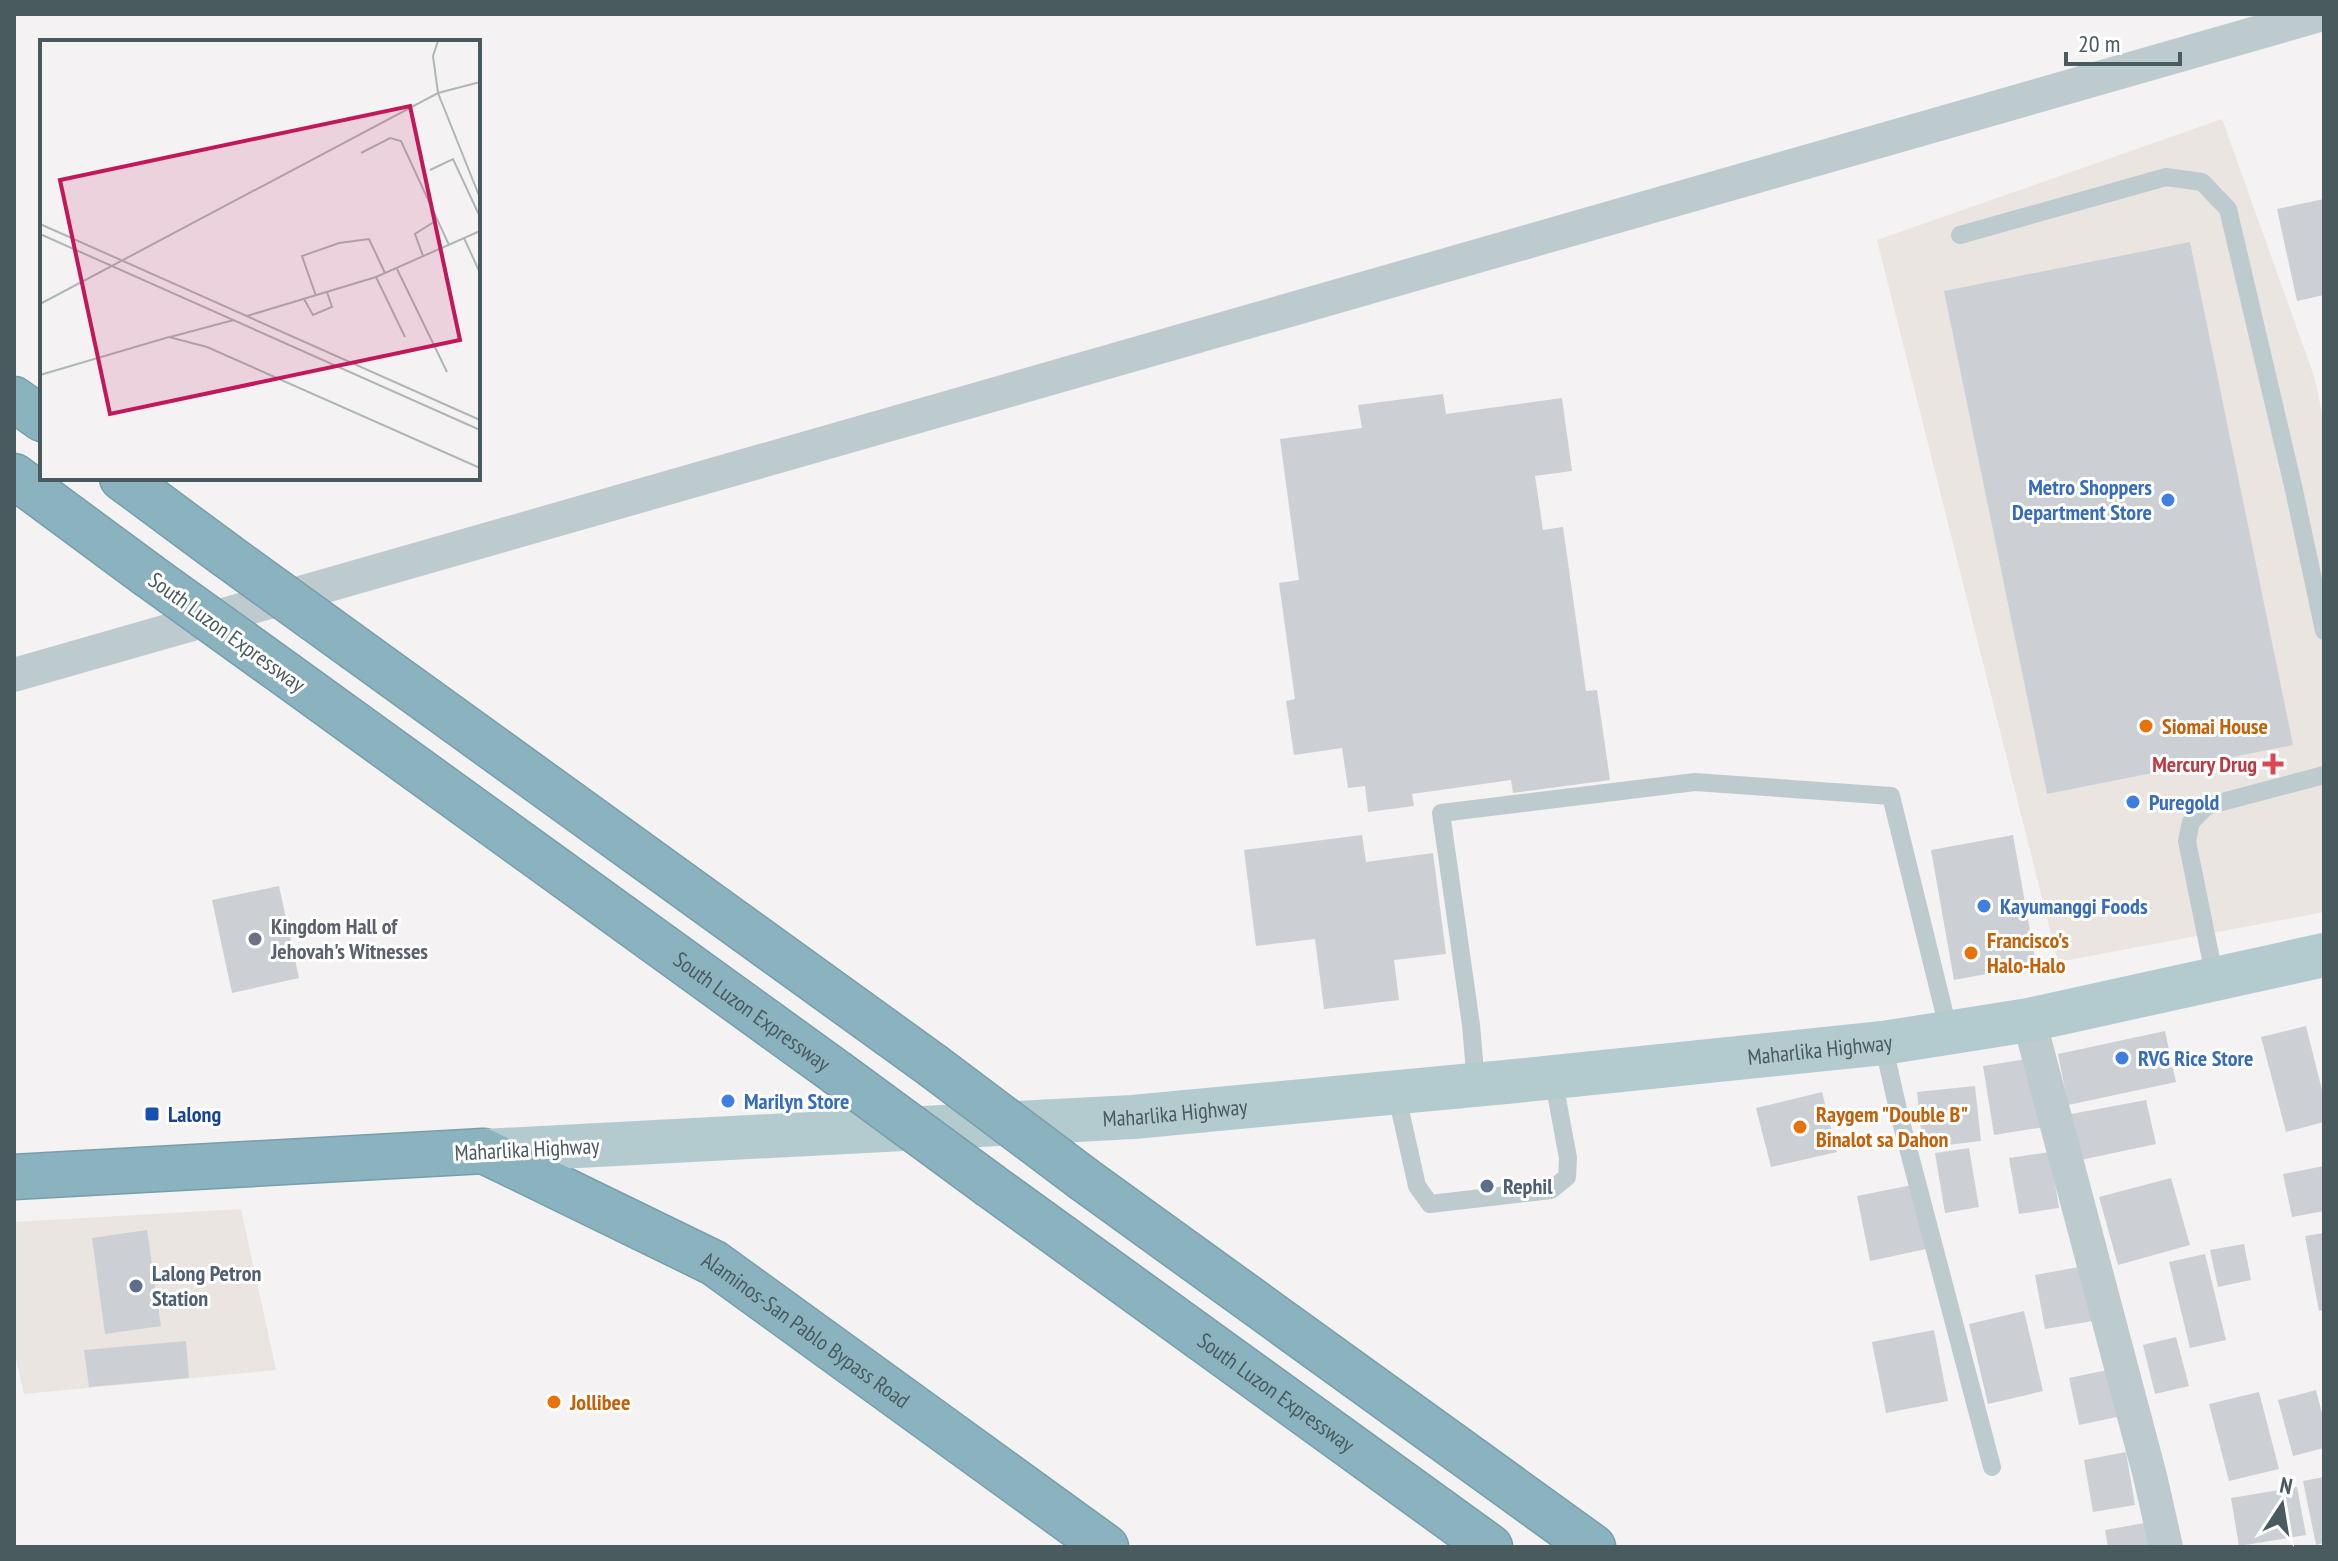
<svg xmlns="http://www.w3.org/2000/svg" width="2338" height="1561" font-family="'PT Sans Narrow',sans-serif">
	<rect width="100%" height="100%" fill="#f4f2f3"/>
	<g fill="#eae5e0">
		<polygon points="2222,119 2314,376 2324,422 2324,912 2058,962 1877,240"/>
		<polygon points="241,1209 276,1370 24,1394 14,1350 14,1222"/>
	</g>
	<g fill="#ccd0d4">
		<polygon points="2324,199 2324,295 2297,301 2277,209"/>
		<polygon points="2190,242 2293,745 2047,794 1944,291"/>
		<polygon points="1443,394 1446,414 1562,398 1572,471 1535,476 1543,530 1563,527 1586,691 1597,690 1610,780 1513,793 1511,780 1412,794 1414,806 1368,812 1365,786 1348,788 1342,748 1294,755 1286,701 1295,699 1279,583 1299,580 1280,439 1362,428 1358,405"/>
		<polygon points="1362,835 1366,862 1433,853 1446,954 1394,960 1399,1000 1324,1009 1315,939 1256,946 1244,850"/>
		<polygon points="2013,835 2036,965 1954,980 1931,850"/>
		<polygon points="279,886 299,978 232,993 212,900"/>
		<polygon points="2306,1026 2324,1098 2324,1122 2286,1132 2261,1037"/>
		<polygon points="2165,1031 2176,1082 2068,1105 2058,1054"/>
		<polygon points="2033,1058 2044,1127 1994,1135 1983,1066"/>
		<polygon points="1975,1086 1981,1141 1923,1148 1917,1092"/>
		<polygon points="1822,1092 1837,1152 1771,1167 1756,1108"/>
		<polygon points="2146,1100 2156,1144 2076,1161 2066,1115"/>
		<polygon points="1969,1148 1979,1207 1945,1213 1935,1153"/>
		<polygon points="2050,1152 2059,1208 2019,1214 2009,1158"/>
		<polygon points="2324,1166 2324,1211 2292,1217 2283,1174"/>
		<polygon points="2171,1178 2190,1245 2118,1265 2099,1197"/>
		<polygon points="1912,1185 1926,1249 1870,1261 1857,1196"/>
		<polygon points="147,1230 161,1326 105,1334 92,1238"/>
		<polygon points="2324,1233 2324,1310 2319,1311 2305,1236"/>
		<polygon points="2244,1244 2251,1280 2218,1287 2210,1250"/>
		<polygon points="2205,1254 2226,1340 2190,1348 2169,1262"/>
		<polygon points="2084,1266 2093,1321 2045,1329 2035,1275"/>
		<polygon points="2024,1311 2043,1391 1988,1404 1969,1324"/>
		<polygon points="1934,1330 1948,1401 1886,1413 1872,1342"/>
		<polygon points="2176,1337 2189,1386 2155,1394 2143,1345"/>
		<polygon points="186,1341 189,1378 89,1387 84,1350"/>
		<polygon points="2107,1370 2117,1417 2079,1425 2069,1378"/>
		<polygon points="2316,1390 2324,1421 2324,1448 2293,1456 2278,1400"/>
		<polygon points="2259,1392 2279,1469 2229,1481 2209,1404"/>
		<polygon points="2126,1452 2135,1505 2093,1512 2084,1460"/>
		<polygon points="2324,1477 2324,1543 2316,1545 2303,1481"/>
		<polygon points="2297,1487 2306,1535 2239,1546 2231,1498"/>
		<polygon points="2150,1522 2155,1547 2108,1547 2105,1530"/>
	</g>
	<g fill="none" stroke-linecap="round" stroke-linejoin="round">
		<defs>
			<g id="highway">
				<polyline points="14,399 42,419"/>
				<polyline points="14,476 148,575"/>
				<polyline points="122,478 226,555"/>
				<polyline points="356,649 932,1065"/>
				<path id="s2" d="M 287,675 L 836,1072"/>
				<path id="s3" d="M 14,1177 L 484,1151 L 714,1263 L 1106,1547"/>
				<polyline points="1085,1180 1593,1547"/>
				<path id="s4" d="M 991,1186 L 1490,1547"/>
			</g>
		</defs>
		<use href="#highway" stroke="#769faa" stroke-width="47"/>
		<g stroke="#becbce" stroke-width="18">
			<polyline points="1960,235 2166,177 2202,182 2228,209 2294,490 2324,631"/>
			<polyline points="2215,979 2187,841 2191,822 2207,806 2324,775"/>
			<polyline points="1883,1043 1899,1114 1992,1467"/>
			<polyline points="1476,1084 1471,1025 1441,813 1695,782 1891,796 1949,1032"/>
			<polyline points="1396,1092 1417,1186 1430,1204 1551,1190 1567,1177 1568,1158 1553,1077"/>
		</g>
		<g stroke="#becbce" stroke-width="34">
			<polyline points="14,675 2323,14"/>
			<polyline points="2029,1020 2150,1476 2166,1547"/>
		</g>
		<path stroke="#b3cacf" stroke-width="44" id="s1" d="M 484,1151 L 1133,1117 L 1516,1081 L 1883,1043 L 2029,1020 L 2324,955"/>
		<use href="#highway" stroke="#8bb3bf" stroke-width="44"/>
		<defs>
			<g id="highway-bridge">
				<polyline points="226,555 356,649"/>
				<polyline points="148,575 287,675"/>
				<polyline points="932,1065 1085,1180"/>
				<polyline points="836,1072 991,1186"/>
			</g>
		</defs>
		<use href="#highway-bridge" stroke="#769faa" stroke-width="47" stroke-linecap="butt"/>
		<use href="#highway-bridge" stroke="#8bb3bf" stroke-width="44"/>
	</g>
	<g fill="#3f7fe0" stroke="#fff" stroke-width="3">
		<circle cx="2168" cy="500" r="8"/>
		<circle cx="2133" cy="802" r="8"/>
		<circle cx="1984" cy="906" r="8"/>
		<circle cx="2122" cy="1058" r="8"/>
		<circle cx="728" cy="1101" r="8"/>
	</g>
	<g fill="#e8710a" stroke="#fff" stroke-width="3">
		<circle cx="2146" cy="726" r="8"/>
		<circle cx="1971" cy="953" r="8"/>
		<circle cx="1800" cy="1127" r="8"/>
		<circle cx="554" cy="1402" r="8"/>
	</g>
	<path fill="#e0444e" stroke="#fff" stroke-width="3" d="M2269 752h8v8h8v8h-8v8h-8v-8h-8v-8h8z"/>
	<circle fill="#6b7280" stroke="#fff" stroke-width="3" cx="255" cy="939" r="8"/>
	<rect fill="#1a4fb4" stroke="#fff" stroke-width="3" x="144" y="1106" width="16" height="16" rx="4"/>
	<g fill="#5c6f8a" stroke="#fff" stroke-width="3">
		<circle cx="1487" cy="1186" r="8"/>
		<circle cx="136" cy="1286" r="8"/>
	</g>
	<g text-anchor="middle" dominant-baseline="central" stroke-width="6" stroke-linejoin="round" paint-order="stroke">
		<g font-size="22" font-weight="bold" fill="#366cbe" stroke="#fff" text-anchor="start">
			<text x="2152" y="487" text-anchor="end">Metro Shoppers<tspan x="2152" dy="25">Department Store</tspan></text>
			<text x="2149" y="802">Puregold</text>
			<text x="2000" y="906">Kayumanggi Foods</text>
			<text x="2138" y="1058">RVG Rice Store</text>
			<text x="744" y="1101">Marilyn Store</text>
		</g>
		<g font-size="22" fill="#4a5b5f" stroke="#fff">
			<text transform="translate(227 632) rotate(36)">South Luzon Expressway</text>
			<text stroke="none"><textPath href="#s2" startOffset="574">South Luzon Expressway</textPath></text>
			<text stroke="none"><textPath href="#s1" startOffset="1340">Maharlika Highway</textPath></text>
			<text stroke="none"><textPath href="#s1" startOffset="692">Maharlika Highway</textPath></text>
			<text transform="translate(527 1149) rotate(-3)">Maharlika Highway</text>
			<text stroke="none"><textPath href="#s3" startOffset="840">Alaminos-San Pablo Bypass Road</textPath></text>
			<text stroke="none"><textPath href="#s4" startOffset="352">South Luzon Expressway</textPath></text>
		</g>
		<g font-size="22" font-weight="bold" fill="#c56008" stroke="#fff" text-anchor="start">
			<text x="2162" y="726">Siomai House</text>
			<text x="1987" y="940">Francisco's<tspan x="1987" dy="25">Halo-Halo</tspan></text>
			<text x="1816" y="1114">Raygem "Double B"<tspan x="1816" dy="25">Binalot sa Dahon</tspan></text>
			<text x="570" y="1402">Jollibee</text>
		</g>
		<g font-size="22" font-weight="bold" fill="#be3a42" stroke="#fff" text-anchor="end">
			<text x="2257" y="764">Mercury Drug</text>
		</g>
		<g font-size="22" font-weight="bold" fill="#5b616d" stroke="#fff" text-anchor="start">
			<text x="271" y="926">Kingdom Hall of<tspan x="271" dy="25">Jehovah's Witnesses</tspan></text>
		</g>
		<g font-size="22" font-weight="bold" fill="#164399" stroke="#fff" text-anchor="start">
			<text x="168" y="1114">Lalong</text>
		</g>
		<g font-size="22" font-weight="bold" fill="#4e5e75" stroke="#fff" text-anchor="start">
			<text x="1503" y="1186">Rephil</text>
			<text x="152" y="1273">Lalong Petron<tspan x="152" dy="25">Station</tspan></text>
		</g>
	</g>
	<g transform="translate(40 40)">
		<rect width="440" height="440" fill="#f4f2f3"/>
		<path fill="none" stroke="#b0b6b8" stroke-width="2" d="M 398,1 L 393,16 L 398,53 L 440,158M 321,113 L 350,98 L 361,101 L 409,205M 390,130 L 413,119 L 440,177M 0,184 L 440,380M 0,194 L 440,390M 424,198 L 440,233M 383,216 L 375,194 L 397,180M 357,229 L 407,332M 336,237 L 365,297M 276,256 L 262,216 L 299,203 L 329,199 L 345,233M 264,259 L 273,275 L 292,267 L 287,252M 0,264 L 398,53 L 440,42M 207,276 L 336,237 L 440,191M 130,297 L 194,280M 0,335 L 129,297 L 167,307 L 440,428"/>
		<path fill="#c2185b" fill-opacity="0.15" stroke="#c2185b" stroke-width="4" d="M 370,66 L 420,300 L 70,374 L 20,140 Z"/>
		<rect width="440" height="440" fill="none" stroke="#4a5b5f" stroke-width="4"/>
	</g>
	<rect width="2338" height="1561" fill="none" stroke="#4a5b5f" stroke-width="32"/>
	<g transform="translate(2282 1505) rotate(12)" stroke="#ffffff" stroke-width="6" paint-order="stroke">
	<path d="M0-6L14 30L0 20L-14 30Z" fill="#4a5b5f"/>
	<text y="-12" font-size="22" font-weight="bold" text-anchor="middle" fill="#4a5b5f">N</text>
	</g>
	<path d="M2066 52v12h114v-12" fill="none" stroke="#4a5b5f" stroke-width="4"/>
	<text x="2078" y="52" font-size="24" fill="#4a5b5f" stroke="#ffffff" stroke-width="6" paint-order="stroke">20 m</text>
</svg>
